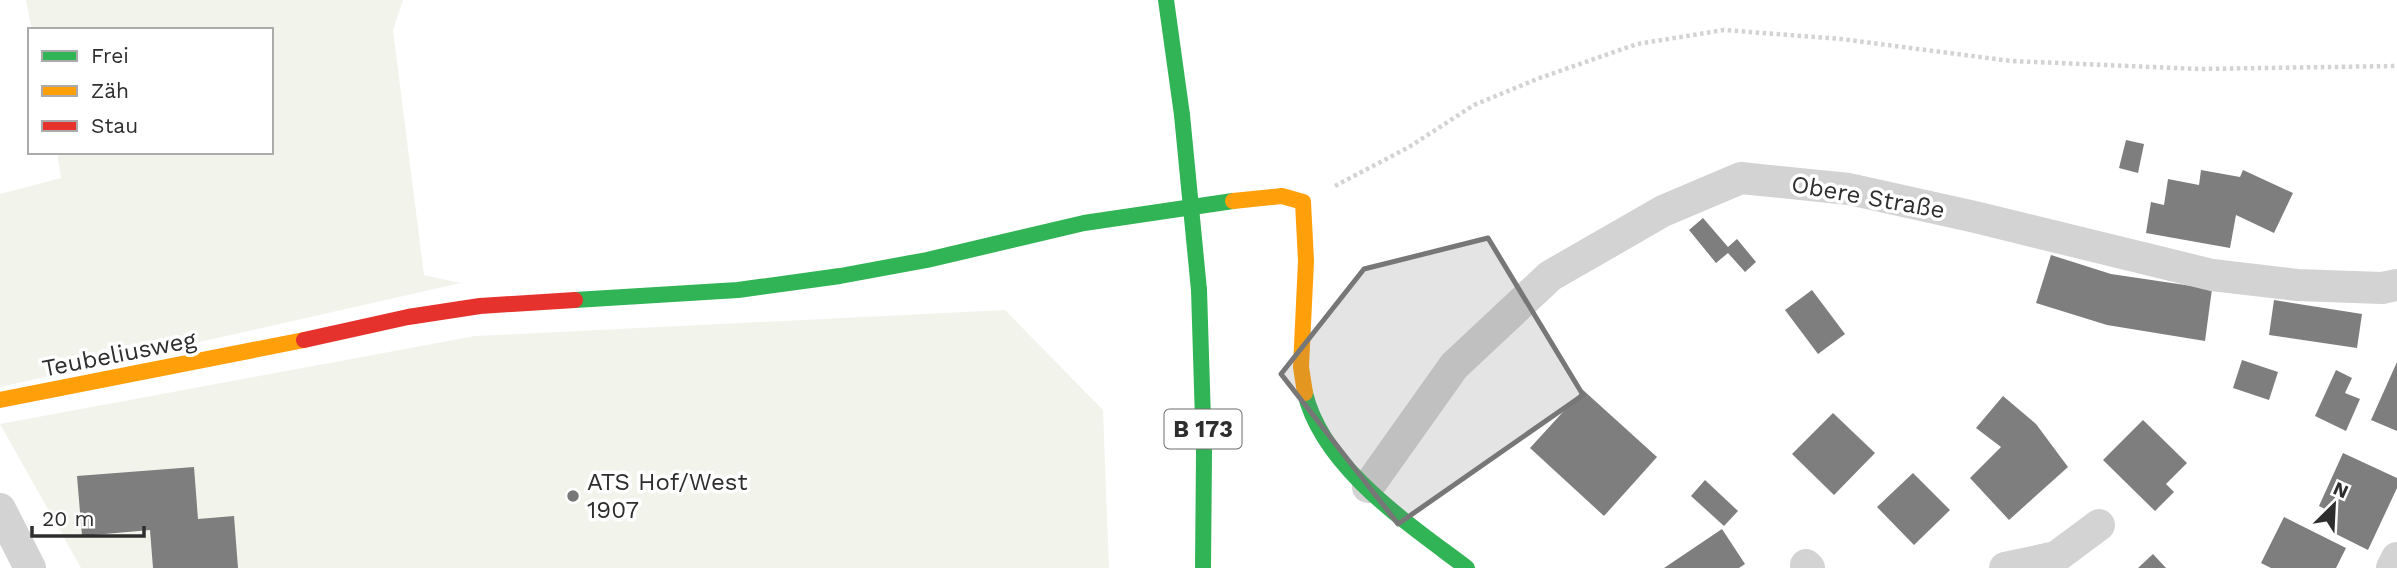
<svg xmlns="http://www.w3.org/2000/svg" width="2397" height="568" font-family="'Work Sans',sans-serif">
	<rect width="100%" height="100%" fill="#fff"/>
	<g fill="#f2f4ec">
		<polygon points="26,0 403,0 393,30 424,275 461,283 0,387 0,194 61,178 57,152 271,152 271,30 32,30"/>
		<polygon points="1005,310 1103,410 1109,568 81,568 0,424 475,336"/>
	</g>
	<g fill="#7e7e7e">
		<polygon points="2126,140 2144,144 2138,173 2119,168"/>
		<polygon points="2201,170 2240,177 2243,170 2293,193 2274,233 2236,215 2230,248 2146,233 2151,202 2164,205 2168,179 2199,185"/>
		<polygon points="1703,218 1728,247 1737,239 1756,262 1745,272 1728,253 1716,263 1689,230"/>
		<polygon points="2051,255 2111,274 2212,289 2205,341 2107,325 2036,303"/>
		<polygon points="1812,290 1845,334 1818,354 1785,310"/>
		<polygon points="2274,300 2362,314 2357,348 2269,335"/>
		<polygon points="2242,360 2278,372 2269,400 2233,388"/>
		<polygon points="2397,362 2397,431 2371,420"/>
		<polygon points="2336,370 2352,378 2345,393 2360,399 2346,431 2315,416"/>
		<polygon points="1583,390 1657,457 1604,516 1530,448"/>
		<polygon points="2003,396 2036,424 2068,467 2009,520 1970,478 2001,447 1976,428"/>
		<polygon points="1833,413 1875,453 1834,495 1792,454"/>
		<polygon points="2143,420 2187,463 2166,484 2174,492 2155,511 2103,460"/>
		<polygon points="2343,453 2397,478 2397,488 2368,550 2330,531 2337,515 2319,506"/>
		<polygon points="194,467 198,519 234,516 238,568 153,568 150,530 82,536 77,476"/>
		<polygon points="1913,473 1950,510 1914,545 1877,507"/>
		<polygon points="1705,480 1738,511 1724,526 1691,496"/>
		<polygon points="2284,517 2346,548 2336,568 2271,568 2261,563"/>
		<polygon points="1722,529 1745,564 1739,568 1664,568"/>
		<polygon points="2153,554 2166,568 2138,568"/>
	</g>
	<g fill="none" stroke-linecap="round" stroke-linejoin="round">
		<polyline stroke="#d3d3d3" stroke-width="4.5" stroke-dasharray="3.5 3.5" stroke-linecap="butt" points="1335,186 1409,147 1474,105 1537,79 1637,44 1724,30 1841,39 2011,61 2199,69 2397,66"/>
		<g stroke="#d3d3d3" stroke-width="32">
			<polyline points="1368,487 1454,366 1550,276 1663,211 1741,178 1849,189 1975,217 2212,275 2297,285 2382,288 2397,285"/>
			<polyline points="0,509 30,568"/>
			<polyline points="1806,565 1809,568"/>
			<polyline points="2005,568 2056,557 2099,525"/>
			<polyline points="2392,568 2397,558"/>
		</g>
		<g stroke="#30b455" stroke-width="16">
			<polyline points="1166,0 1182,115"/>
			<polyline points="1199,290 1204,453 1203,568"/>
			<polyline points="575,300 738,290 840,276 927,260 1084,223 1233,201"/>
			<path d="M 1305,393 C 1323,468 1409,524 1467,568"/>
		</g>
		<g stroke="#ff9f0a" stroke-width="16">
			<polyline points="1233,201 1282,196 1303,202 1306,261 1301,367 1305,393"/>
			<polyline points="0,400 304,340"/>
		</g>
		<polyline stroke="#e5322d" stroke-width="16" points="304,340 408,317 480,306 575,300"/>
		<polyline stroke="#30b455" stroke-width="16" points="1182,115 1199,290"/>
	</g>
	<path fill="#777" fill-opacity="0.2" stroke="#777" stroke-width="5" stroke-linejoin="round" d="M 1488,238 L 1583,395 L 1398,524 L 1281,374 L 1364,269 Z"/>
	<circle fill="#777" stroke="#fff" stroke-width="2.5" cx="573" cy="496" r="7"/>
	<g text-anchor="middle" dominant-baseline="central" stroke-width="7" stroke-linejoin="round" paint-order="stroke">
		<rect fill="#fff" stroke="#6d6d6d" stroke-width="2" x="1164.5" y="409.5" width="77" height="39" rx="5"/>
		<g font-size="23" font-weight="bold" fill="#2e2e2e">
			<text x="1203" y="429">B 173</text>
		</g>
		<g font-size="24" fill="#2e2e2e" stroke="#fff">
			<text transform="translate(1868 197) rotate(10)">Obere Straße</text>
			<text transform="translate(119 354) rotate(-11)">Teubeliusweg</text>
		</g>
		<g font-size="24" fill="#2e2e2e" stroke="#fff" text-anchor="start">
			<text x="587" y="482">ATS Hof/West<tspan x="587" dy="28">1907</tspan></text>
		</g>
	</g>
	<rect x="28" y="28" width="245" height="126" fill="#ffffff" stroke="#ababab" stroke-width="2"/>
	<rect x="42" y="51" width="35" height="10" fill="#30b455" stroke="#ababab" stroke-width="2"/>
	<text x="91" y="63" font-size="21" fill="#2e2e2e">Frei</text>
	<rect x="42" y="86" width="35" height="10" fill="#ff9f0a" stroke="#ababab" stroke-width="2"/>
	<text x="91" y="98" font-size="21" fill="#2e2e2e">Zäh</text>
	<rect x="42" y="121" width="35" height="10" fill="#e5322d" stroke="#ababab" stroke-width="2"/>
	<text x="91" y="133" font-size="21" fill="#2e2e2e">Stau</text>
	<g transform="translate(2334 505) rotate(24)" stroke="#ffffff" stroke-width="5" paint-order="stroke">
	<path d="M0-5L12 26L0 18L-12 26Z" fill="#2e2e2e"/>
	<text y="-10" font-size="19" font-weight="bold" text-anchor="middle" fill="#2e2e2e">N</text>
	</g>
	<path d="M32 526v10h112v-10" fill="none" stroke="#2e2e2e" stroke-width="3.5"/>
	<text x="42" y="526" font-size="21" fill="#2e2e2e" stroke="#ffffff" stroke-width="5" paint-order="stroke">20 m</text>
</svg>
